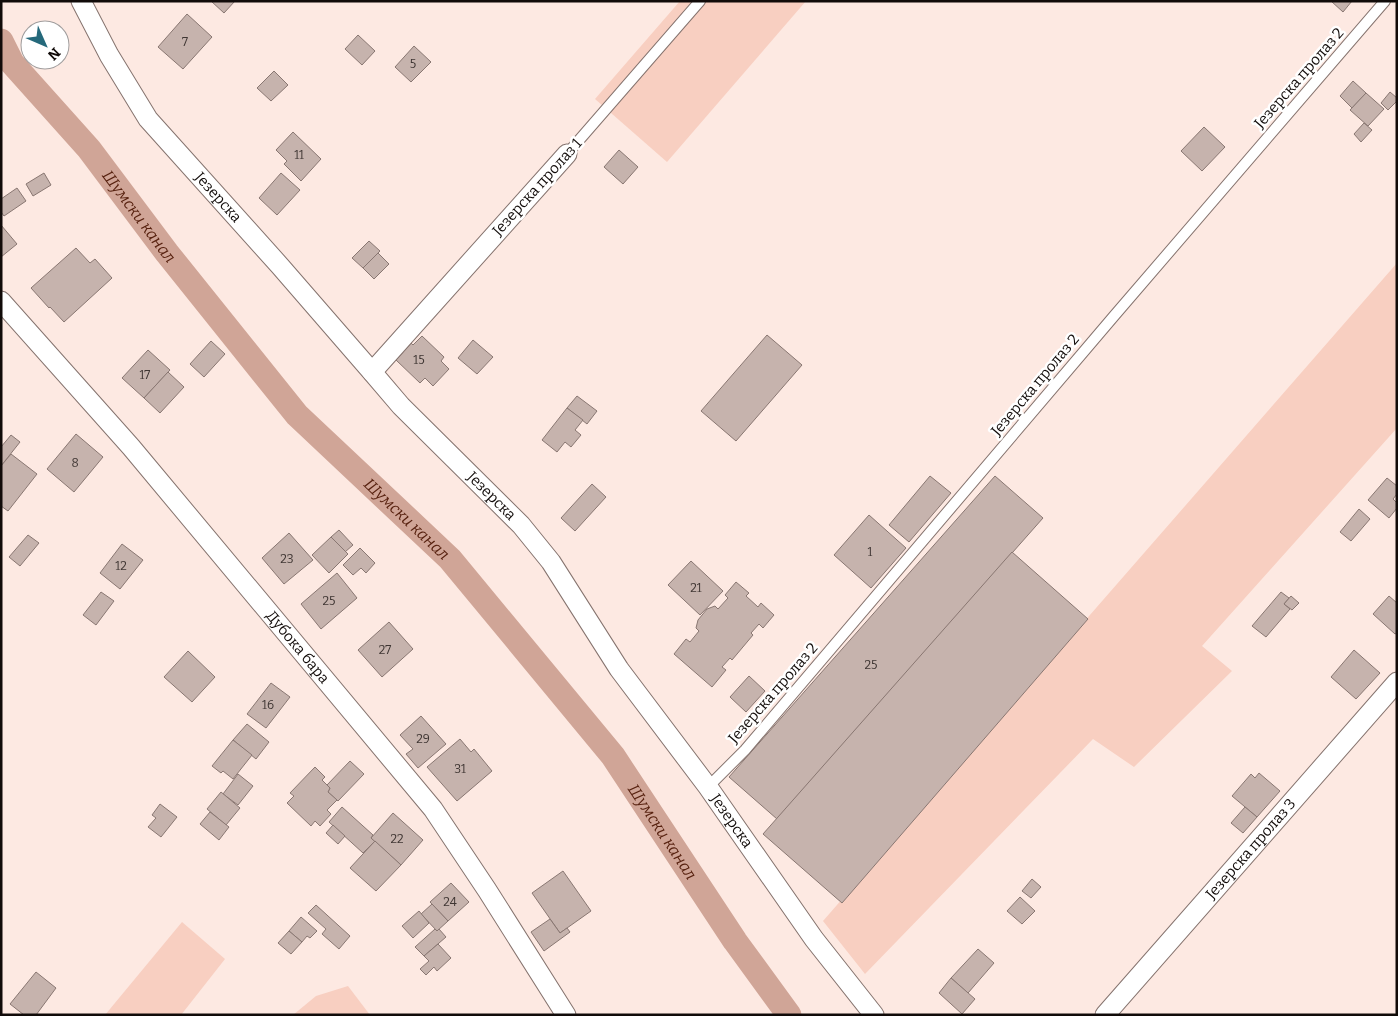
<svg xmlns="http://www.w3.org/2000/svg" width="1398" height="1016" font-family="Bitter,serif">
	<rect width="100%" height="100%" fill="#fde9e2"/>
	<g fill="#f8cfc1">
		<polygon points="680,1 806,1 667,162 595,99"/>
		<polygon points="1397,263 1397,428 1202,646 1232,671 1134,767 1093,739 865,974 823,921"/>
		<polygon points="182,922 225,959 181,1015 105,1015"/>
		<polygon points="348,986 370,1015 293,1015 316,996"/>
	</g>
	<g fill="none" stroke-linecap="round" stroke-linejoin="round">
		<path stroke="#d0a597" stroke-width="25" id="s1" d="M 1,41 L 12,63 L 89,149 L 167,253 L 297,415 L 450,559 L 613,756 L 735,941 L 789,1015"/>
	</g>
	<g fill="#c6b3ad" stroke="#897772">
		<polygon points="211,1 235,1 224,13"/>
		<polygon points="1331,1 1352,1 1343,12"/>
		<polygon points="187,14 212,37 183,69 158,47"/>
		<polygon points="358,35 375,51 362,65 345,49"/>
		<polygon points="414,46 431,62 411,82 395,67"/>
		<polygon points="274,71 288,85 271,101 257,88"/>
		<polygon points="1353,81 1366,93 1352,108 1340,96"/>
		<polygon points="1390,92 1397,98 1397,101 1388,110 1381,103"/>
		<polygon points="1366,93 1384,109 1368,126 1350,110"/>
		<polygon points="1364,123 1372,130 1361,142 1354,134"/>
		<polygon points="1204,127 1225,147 1202,171 1181,151"/>
		<polygon points="293,132 321,159 301,181 284,164 287,161 276,150"/>
		<polygon points="619,150 638,167 623,184 604,167"/>
		<polygon points="44,173 51,185 33,196 26,184"/>
		<polygon points="281,173 300,190 277,215 259,198"/>
		<polygon points="17,188 26,201 4,216 1,212 1,199"/>
		<polygon points="1,225 17,244 1,257"/>
		<polygon points="369,241 380,251 363,268 352,258"/>
		<polygon points="76,248 90,263 95,259 112,278 64,322 50,307 49,308 31,288"/>
		<polygon points="378,253 389,264 374,279 363,268"/>
		<polygon points="767,335 802,365 736,441 701,411"/>
		<polygon points="422,336 444,357 441,361 449,369 433,386 425,378 420,383 396,360 411,343 413,345"/>
		<polygon points="473,340 493,357 477,374 458,358"/>
		<polygon points="211,341 225,354 204,377 190,364"/>
		<polygon points="148,350 170,370 144,398 122,378"/>
		<polygon points="168,372 184,387 160,413 144,398"/>
		<polygon points="577,396 597,411 587,424 567,408"/>
		<polygon points="567,408 583,420 575,430 581,435 571,447 565,442 557,452 542,440"/>
		<polygon points="76,434 103,457 74,492 47,469"/>
		<polygon points="11,435 20,442 1,466 1,447"/>
		<polygon points="11,454 37,474 8,511 1,506 1,466"/>
		<polygon points="930,476 951,493 909,542 889,525"/>
		<polygon points="995,476 1043,518 777,819 729,777"/>
		<polygon points="1387,478 1397,486 1397,494 1393,499 1397,503 1397,508 1389,518 1368,500"/>
		<polygon points="592,484 606,497 575,531 561,518"/>
		<polygon points="1359,509 1370,519 1351,541 1340,532"/>
		<polygon points="869,515 906,548 871,588 834,555"/>
		<polygon points="339,530 353,545 345,552 331,537"/>
		<polygon points="289,533 313,560 284,584 262,558"/>
		<polygon points="28,535 39,543 20,566 9,557"/>
		<polygon points="331,537 348,554 329,573 312,555"/>
		<polygon points="122,544 143,560 120,589 100,573"/>
		<polygon points="360,548 375,563 366,573 361,568 353,575 343,565"/>
		<polygon points="1012,552 1088,619 842,903 763,834"/>
		<polygon points="691,561 723,591 700,615 668,585"/>
		<polygon points="337,573 357,598 321,629 301,604"/>
		<polygon points="736,582 749,593 746,596 758,607 761,603 774,615 763,628 759,624 751,633 753,635 732,660 730,658 722,667 726,670 712,687 674,654 686,639 690,642 699,631 696,628 698,620 707,609 715,606 718,609 728,598 725,595"/>
		<polygon points="101,592 114,601 96,625 83,615"/>
		<polygon points="1281,592 1289,598 1284,604 1290,609 1266,637 1252,626"/>
		<polygon points="1291,596 1299,603 1292,610 1284,604"/>
		<polygon points="1389,596 1397,603 1397,633 1395,634 1373,614"/>
		<polygon points="389,622 413,649 382,677 358,650"/>
		<polygon points="1354,650 1380,673 1356,699 1331,677"/>
		<polygon points="188,651 215,677 192,702 164,677"/>
		<polygon points="749,676 765,691 746,712 730,697"/>
		<polygon points="271,683 290,697 266,728 247,714"/>
		<polygon points="421,716 446,744 418,768 406,754 413,749 400,735"/>
		<polygon points="247,724 269,742 256,759 233,740"/>
		<polygon points="460,739 471,752 474,749 492,771 457,801 427,767"/>
		<polygon points="233,740 252,755 233,779 223,771 221,773 212,766"/>
		<polygon points="350,761 364,774 338,801 328,792 330,788 327,785"/>
		<polygon points="315,767 325,777 322,780 330,788 328,792 337,800 327,810 331,814 320,826 315,821 311,826 287,803 294,796 290,793"/>
		<polygon points="1259,773 1280,791 1257,817 1232,796 1251,774 1255,778"/>
		<polygon points="238,774 253,786 238,805 223,794"/>
		<polygon points="221,792 240,808 226,825 207,809"/>
		<polygon points="160,804 177,817 161,837 148,827 156,818 152,815"/>
		<polygon points="342,807 373,835 371,838 375,841 363,853 329,822"/>
		<polygon points="1245,807 1257,817 1243,833 1231,823"/>
		<polygon points="210,812 229,827 219,840 200,824"/>
		<polygon points="393,813 423,840 401,865 371,838"/>
		<polygon points="333,825 345,836 338,844 326,833"/>
		<polygon points="375,841 401,865 376,891 350,868"/>
		<polygon points="563,871 591,911 560,933 532,893"/>
		<polygon points="1032,879 1041,887 1031,898 1022,891"/>
		<polygon points="451,883 469,902 448,921 430,902"/>
		<polygon points="1020,897 1035,911 1022,924 1007,911"/>
		<polygon points="432,904 448,921 437,931 421,914"/>
		<polygon points="316,905 350,936 339,949 322,934 326,929 308,913"/>
		<polygon points="419,911 429,923 413,938 402,926"/>
		<polygon points="301,917 317,931 310,938 307,936 302,942 289,931"/>
		<polygon points="550,919 560,933 567,928 570,932 544,951 531,932"/>
		<polygon points="435,929 437,931 439,929 446,937 424,956 415,947"/>
		<polygon points="289,931 302,942 291,954 278,943"/>
		<polygon points="438,944 451,958 437,971 434,967 426,975 420,969 429,961 424,956"/>
		<polygon points="978,949 994,963 968,993 951,978"/>
		<polygon points="36,972 56,988 36,1015 24,1015 10,1004"/>
		<polygon points="951,978 975,999 962,1014 939,993"/>
	</g>
	<g fill="none" stroke-linecap="round" stroke-linejoin="round">
		<defs>
			<g id="service">
				<polyline points="567,154 700,1"/>
				<polyline points="708,787 745,750 1114,316 1385,1"/>
			</g>
			<g id="minor">
				<path id="s2" d="M 81,1 L 109,55 L 148,119 L 280,266 L 372,372 L 401,406 L 521,525 L 551,562 L 619,669 L 708,787 L 814,939 L 874,1015"/>
				<path id="s3" d="M 1,301 L 131,447 L 433,809 L 487,890 L 566,1015"/>
				<polyline points="372,372 567,154"/>
				<path id="s4" d="M 1105,1015 L 1397,682"/>
			</g>
		</defs>
		<use href="#service" stroke="#85736e" stroke-width="12"/>
		<use href="#minor" stroke="#85736e" stroke-width="21"/>
		<use href="#service" stroke="#fff" stroke-width="10"/>
		<use href="#minor" stroke="#fff" stroke-width="19"/>
	</g>
	<g text-anchor="middle" dominant-baseline="central" stroke-width="5" stroke-linejoin="round" paint-order="stroke">
		<g font-size="12" fill="#3e3532">
			<text x="185" y="42">7</text>
			<text x="413" y="64">5</text>
			<text x="299" y="155">11</text>
			<text x="419" y="360">15</text>
			<text x="145" y="375">17</text>
			<text x="75" y="463">8</text>
			<text x="870" y="552">1</text>
			<text x="287" y="559">23</text>
			<text x="121" y="566">12</text>
			<text x="696" y="588">21</text>
			<text x="329" y="601">25</text>
			<text x="385" y="650">27</text>
			<text x="871" y="665">25</text>
			<text x="268" y="705">16</text>
			<text x="423" y="739">29</text>
			<text x="460" y="769">31</text>
			<text x="397" y="839">22</text>
			<text x="450" y="902">24</text>
		</g>
		<g font-size="15" fill="#110b09" stroke="#fff">
			<text transform="translate(1299 78) rotate(-49)">Језерска пролаз 2</text>
			<text transform="translate(537 187) rotate(-48)">Језерска пролаз 1</text>
			<text stroke="none"><textPath href="#s2" startOffset="241">Језерска</textPath></text>
			<text transform="translate(1035 385) rotate(-50)">Језерска пролаз 2</text>
			<text stroke="none"><textPath href="#s2" startOffset="646">Језерска</textPath></text>
			<text stroke="none"><textPath href="#s3" startOffset="456">Дубока бара</textPath></text>
			<text transform="translate(773 693) rotate(-49)">Језерска пролаз 2</text>
			<text stroke="none"><textPath href="#s2" startOffset="1051">Језерска</textPath></text>
			<text stroke="none"><textPath href="#s4" startOffset="221">Језерска пролаз 3</textPath></text>
		</g>
		<g font-size="16" font-style="italic" fill="#582210" stroke="#fff">
			<text stroke="none"><textPath href="#s1" startOffset="224">Шумски канал</textPath></text>
			<text stroke="none"><textPath href="#s1" startOffset="629">Шумски канал</textPath></text>
			<text stroke="none"><textPath href="#s1" startOffset="1034">Шумски канал</textPath></text>
		</g>
	</g>
	<rect width="1398" height="1016" fill="none" stroke="#110b09" stroke-width="5"/>
	<g transform="translate(45 45) rotate(135)"><circle r="24" fill="#ffffff" stroke="#a09d9d"/>
	<path d="M0-4L9 19L0 12L-9 19Z" fill="#25697b"/>
	<text y="-8" font-size="14" font-weight="bold" text-anchor="middle" fill="#110b09">N</text>
	</g>
</svg>
